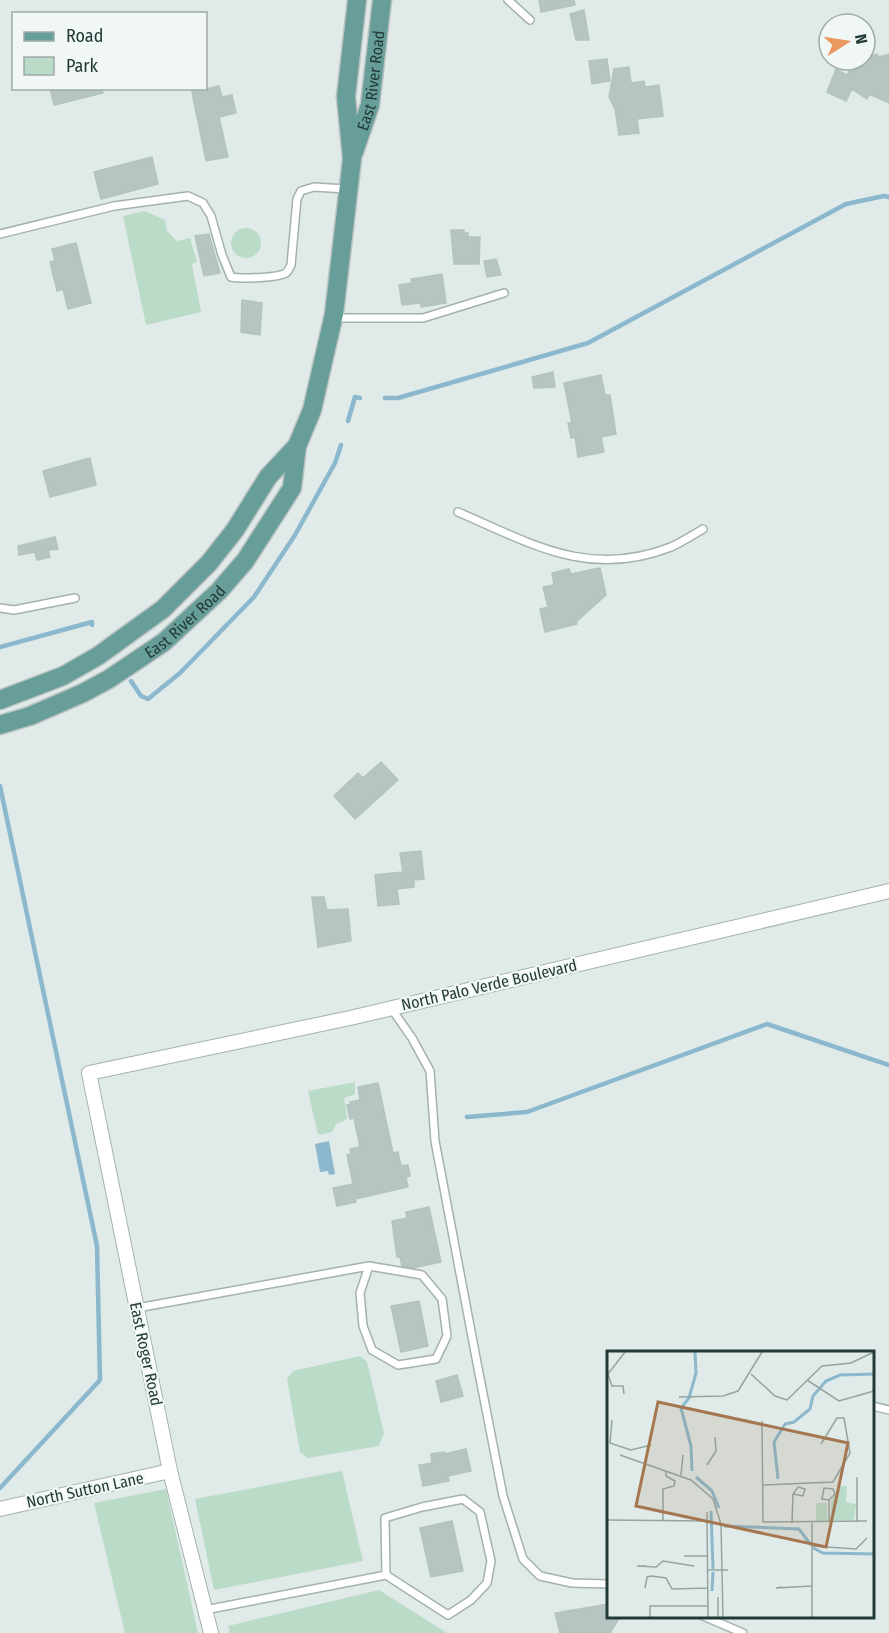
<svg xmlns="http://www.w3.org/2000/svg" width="889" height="1633" font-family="'Fira Sans Condensed',sans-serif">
	<rect width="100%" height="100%" fill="#e0eae8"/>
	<g fill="#badbc8">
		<polygon points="145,211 165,220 167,231 177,241 190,238 197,262 192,264 201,312 146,325 123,216"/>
		<circle cx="246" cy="243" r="15"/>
		<polygon points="355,1082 355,1094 344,1098 347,1117 346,1120 336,1124 332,1132 318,1135 308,1091"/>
		<polygon points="360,1356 367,1362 384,1433 379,1446 308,1458 300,1452 287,1379 293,1371"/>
		<polygon points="342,1471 363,1561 214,1590 195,1499"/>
		<polygon points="166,1489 198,1633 125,1633 94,1503"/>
		<polygon points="379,1590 447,1633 230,1633 228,1626"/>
	</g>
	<polygon fill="#8bb8cd" points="329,1141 335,1174 329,1175 328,1171 320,1172 315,1144"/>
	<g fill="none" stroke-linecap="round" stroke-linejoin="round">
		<g stroke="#8bb8cd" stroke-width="4.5">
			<polyline points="385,398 398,398 588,343 846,204 884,196 889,197"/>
			<polyline points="348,421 355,397 360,398"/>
			<polyline points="0,647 92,622 92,625"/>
			<polyline points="131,681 141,696 148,699 180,673 254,597 295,535 335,463 341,445"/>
			<polyline points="0,786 97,1246 100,1380 0,1488"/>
			<polyline points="467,1117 527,1112 767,1024 889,1065"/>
		</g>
	</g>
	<g fill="#b6c5c1" stroke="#b3c4c0" stroke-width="1.5">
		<polygon points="539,0 574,0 575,5 541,12"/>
		<polygon points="584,10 589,40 576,40 570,14"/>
		<polygon points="877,54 879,57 889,54 889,103 869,94 867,99 852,89 846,101 827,92 836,69 847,75 856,60 865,60 865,58 867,60 870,56"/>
		<polygon points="607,59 610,81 592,84 589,61"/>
		<polygon points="629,67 631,83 644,81 645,87 659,85 663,116 637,119 639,133 619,135 615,109 609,97 614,69"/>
		<polygon points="219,86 222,97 232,95 236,113 219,117 228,157 206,161 192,92"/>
		<polygon points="50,88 102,88 103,93 54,105"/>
		<polygon points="152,157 158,184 101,199 94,172"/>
		<polygon points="451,230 464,230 464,233 468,233 468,237 480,237 479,264 454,264"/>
		<polygon points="209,234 220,273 204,276 195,236"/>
		<polygon points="76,243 91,303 68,309 63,289 57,291 50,262 55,260 52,249"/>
		<polygon points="496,259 501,275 487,277 484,261"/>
		<polygon points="442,274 446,303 421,307 421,303 402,305 399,285 412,283 411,279"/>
		<polygon points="242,300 262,303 260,335 241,332"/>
		<polygon points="553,372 555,387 534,388 532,377"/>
		<polygon points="601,375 605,395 610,395 616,434 601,437 604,452 578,457 575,437 571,438 568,423 572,423 564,383"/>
		<polygon points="90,458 96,485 50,497 43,471"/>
		<polygon points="55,537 58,549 48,550 50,557 37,560 35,552 19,555 18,546"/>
		<polygon points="600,568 606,595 577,621 577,624 545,632 540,609 548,607 543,587 554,585 552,573 569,569 571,574"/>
		<polygon points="381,762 398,780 355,819 334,796 358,773 363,778"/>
		<polygon points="421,851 424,879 414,880 414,887 397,889 399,904 378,906 375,875 403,872 400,853"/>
		<polygon points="312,897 324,897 327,910 348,909 351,941 318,947"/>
		<polygon points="378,1083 393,1153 398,1152 401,1166 408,1165 410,1176 406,1177 408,1187 355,1199 356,1202 337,1206 333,1188 353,1184 347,1155 351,1154 350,1149 360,1147 354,1118 350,1119 347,1105 351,1104 350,1102 360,1100 358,1087"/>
		<polygon points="429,1207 441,1262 413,1268 402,1266 400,1257 397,1257 392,1221 407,1218 406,1212"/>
		<polygon points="419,1301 428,1346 401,1352 391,1306"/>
		<polygon points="457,1375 463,1396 441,1402 436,1381"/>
		<polygon points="466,1449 471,1471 448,1476 449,1481 423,1486 419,1465 432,1463 431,1454 444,1452 444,1454"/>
		<polygon points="452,1521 463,1571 431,1577 420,1528"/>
		<polygon points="609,1604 609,1617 620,1617 610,1633 560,1633 555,1613"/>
	</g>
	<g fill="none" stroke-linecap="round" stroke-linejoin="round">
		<defs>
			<g id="service">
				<polyline points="508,0 530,20"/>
				<path d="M 0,234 L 114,206 L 188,196 L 203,203 L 211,216 L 222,255 L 231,277 C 242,279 277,278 286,273 C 289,270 289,269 291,265 L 297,199 L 301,191 L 314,187 L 346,189"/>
				<polyline points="333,318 423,318 504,293"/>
				<path d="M 458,512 C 532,544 589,579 671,547 C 682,542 693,535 703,529"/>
				<polyline points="0,608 14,610 75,598"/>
				<polyline points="391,1008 412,1038 430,1071 435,1141 477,1363 503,1496 523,1559 540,1576 572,1583 608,1584"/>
				<polyline points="137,1308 369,1266 422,1275 442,1299 447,1336 436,1359 398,1365 372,1350 363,1326 360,1293 369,1266"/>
				<polyline points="872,1406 889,1410"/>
				<polyline points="205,1610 386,1575 448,1615 471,1600 487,1583 491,1561 480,1512 463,1499 422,1507 385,1518 386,1575"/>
				<polyline points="703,1616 743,1633"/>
			</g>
			<g id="minor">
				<polyline points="0,1509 170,1471"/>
				<polyline points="211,1633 170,1471 89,1073 350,1018 889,891"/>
			</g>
			<g id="primary">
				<path id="s1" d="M 354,152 L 370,105 L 382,0"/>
				<polyline points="0,700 63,676 98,656 163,609 209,563 235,530 268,477 297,446"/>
				<path id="s2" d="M 0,725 L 30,716 L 83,693 L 109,679 L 164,642 L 219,591 L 245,561 L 292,488 L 297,446 L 312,410 L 334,314 L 352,159 L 346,97 L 357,0"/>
			</g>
		</defs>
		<use href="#service" stroke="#a3b2af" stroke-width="10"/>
		<use href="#minor" stroke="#a3b2af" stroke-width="16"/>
		<use href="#primary" stroke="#bdc4c3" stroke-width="21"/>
		<use href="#service" stroke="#fff" stroke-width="7"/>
		<use href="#minor" stroke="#fff" stroke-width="14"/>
		<use href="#primary" stroke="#679e99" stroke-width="18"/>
	</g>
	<g text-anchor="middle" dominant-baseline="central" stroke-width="4.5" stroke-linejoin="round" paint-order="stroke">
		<g font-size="16" fill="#223a37" stroke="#f1f7f5">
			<text stroke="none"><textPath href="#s1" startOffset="74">East River Road</textPath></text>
			<text stroke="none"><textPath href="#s2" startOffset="214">East River Road</textPath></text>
			<text transform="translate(489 985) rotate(-13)">North Palo Verde Boulevard</text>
			<text transform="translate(146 1354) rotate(78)">East Roger Road</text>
			<text transform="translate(85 1490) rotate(-12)">North Sutton Lane</text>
		</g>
	</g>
	<g transform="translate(607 1351)">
		<rect width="267" height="267" fill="#e0eae8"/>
		<path d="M 234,135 L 240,135 L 239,151 L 249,153 L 247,169 L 224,169 L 224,150 ZM 209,152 L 220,152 L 220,170 L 209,170 Z" fill="#badbc8"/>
		<path fill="none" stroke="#8bb8cd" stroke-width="3" d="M 85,120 L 84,95 L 74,57 L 82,47 L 89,22 L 88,1M 89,126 L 105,140 L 112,157M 171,128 L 167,91 L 178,73 L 187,71 L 203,58 L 206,45 L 219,30 L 233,24 L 267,23M 104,160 L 106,218M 117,175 L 192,178 L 204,194M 206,197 L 216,202 L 267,203M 105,240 L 106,221"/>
		<path fill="none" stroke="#94a4a1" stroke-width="1.5" d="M 1,23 L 5,35 L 16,35 L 17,43M 1,23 L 18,1M 144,23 L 168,45 L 180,49 L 215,15 L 244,12 L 267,1M 200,29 L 232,50 L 267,40M 72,46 L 116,45 L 131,40 L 155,1M 5,69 L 3,92 L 24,99 L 44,94M 155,70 L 156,171 L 260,170M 13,104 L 84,129 L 106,148 L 114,173 L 116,266M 100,114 L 109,100 L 108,86M 74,124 L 76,104M 156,134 L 226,131 L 243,102 L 237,67 L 230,67 L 214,93M 100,161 L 101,266M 0,169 L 100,170M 56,170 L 56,138 L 67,135 L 68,130 L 59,125 L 59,120M 250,170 L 250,126M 222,171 L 222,149 L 228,143 L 226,138 L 217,137 L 215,148 L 222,149M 185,172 L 186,143 L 191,136 L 198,138 L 196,145 L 186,143M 205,172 L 205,266M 205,195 L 249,198 L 260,187M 77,205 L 100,205M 40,215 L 30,215 L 49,216 L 56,210 L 87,215M 101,219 L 121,219M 175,236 L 169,237 L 205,235M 38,237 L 40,226 L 45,225 L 59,227 L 65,238 L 101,237M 111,246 L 111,266M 43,266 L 43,255 L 101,255"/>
		<path fill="#a47751" fill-opacity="0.15" stroke="#a47751" stroke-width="3" d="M 51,51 L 241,92 L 219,196 L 29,155 Z"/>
		<rect width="267" height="267" fill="none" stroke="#223a37" stroke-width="3"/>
	</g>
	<rect x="12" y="12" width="195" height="78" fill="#f1f7f5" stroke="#9eaba9" stroke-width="1.5"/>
	<rect x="24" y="32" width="30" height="9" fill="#679e99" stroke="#9eaba9" stroke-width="1.5"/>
	<text x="66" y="42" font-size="18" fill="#223a37">Road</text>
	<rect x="24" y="57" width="30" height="18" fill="#badbc8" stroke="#9eaba9" stroke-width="1.5"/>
	<text x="66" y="72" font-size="18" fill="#223a37">Park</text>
	<g transform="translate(847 42) rotate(78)"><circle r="28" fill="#f1f7f5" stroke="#9eaba9" stroke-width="1.5"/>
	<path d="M0-4.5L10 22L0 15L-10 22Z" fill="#ea985f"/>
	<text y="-9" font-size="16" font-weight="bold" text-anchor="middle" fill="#223a37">N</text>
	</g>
</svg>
